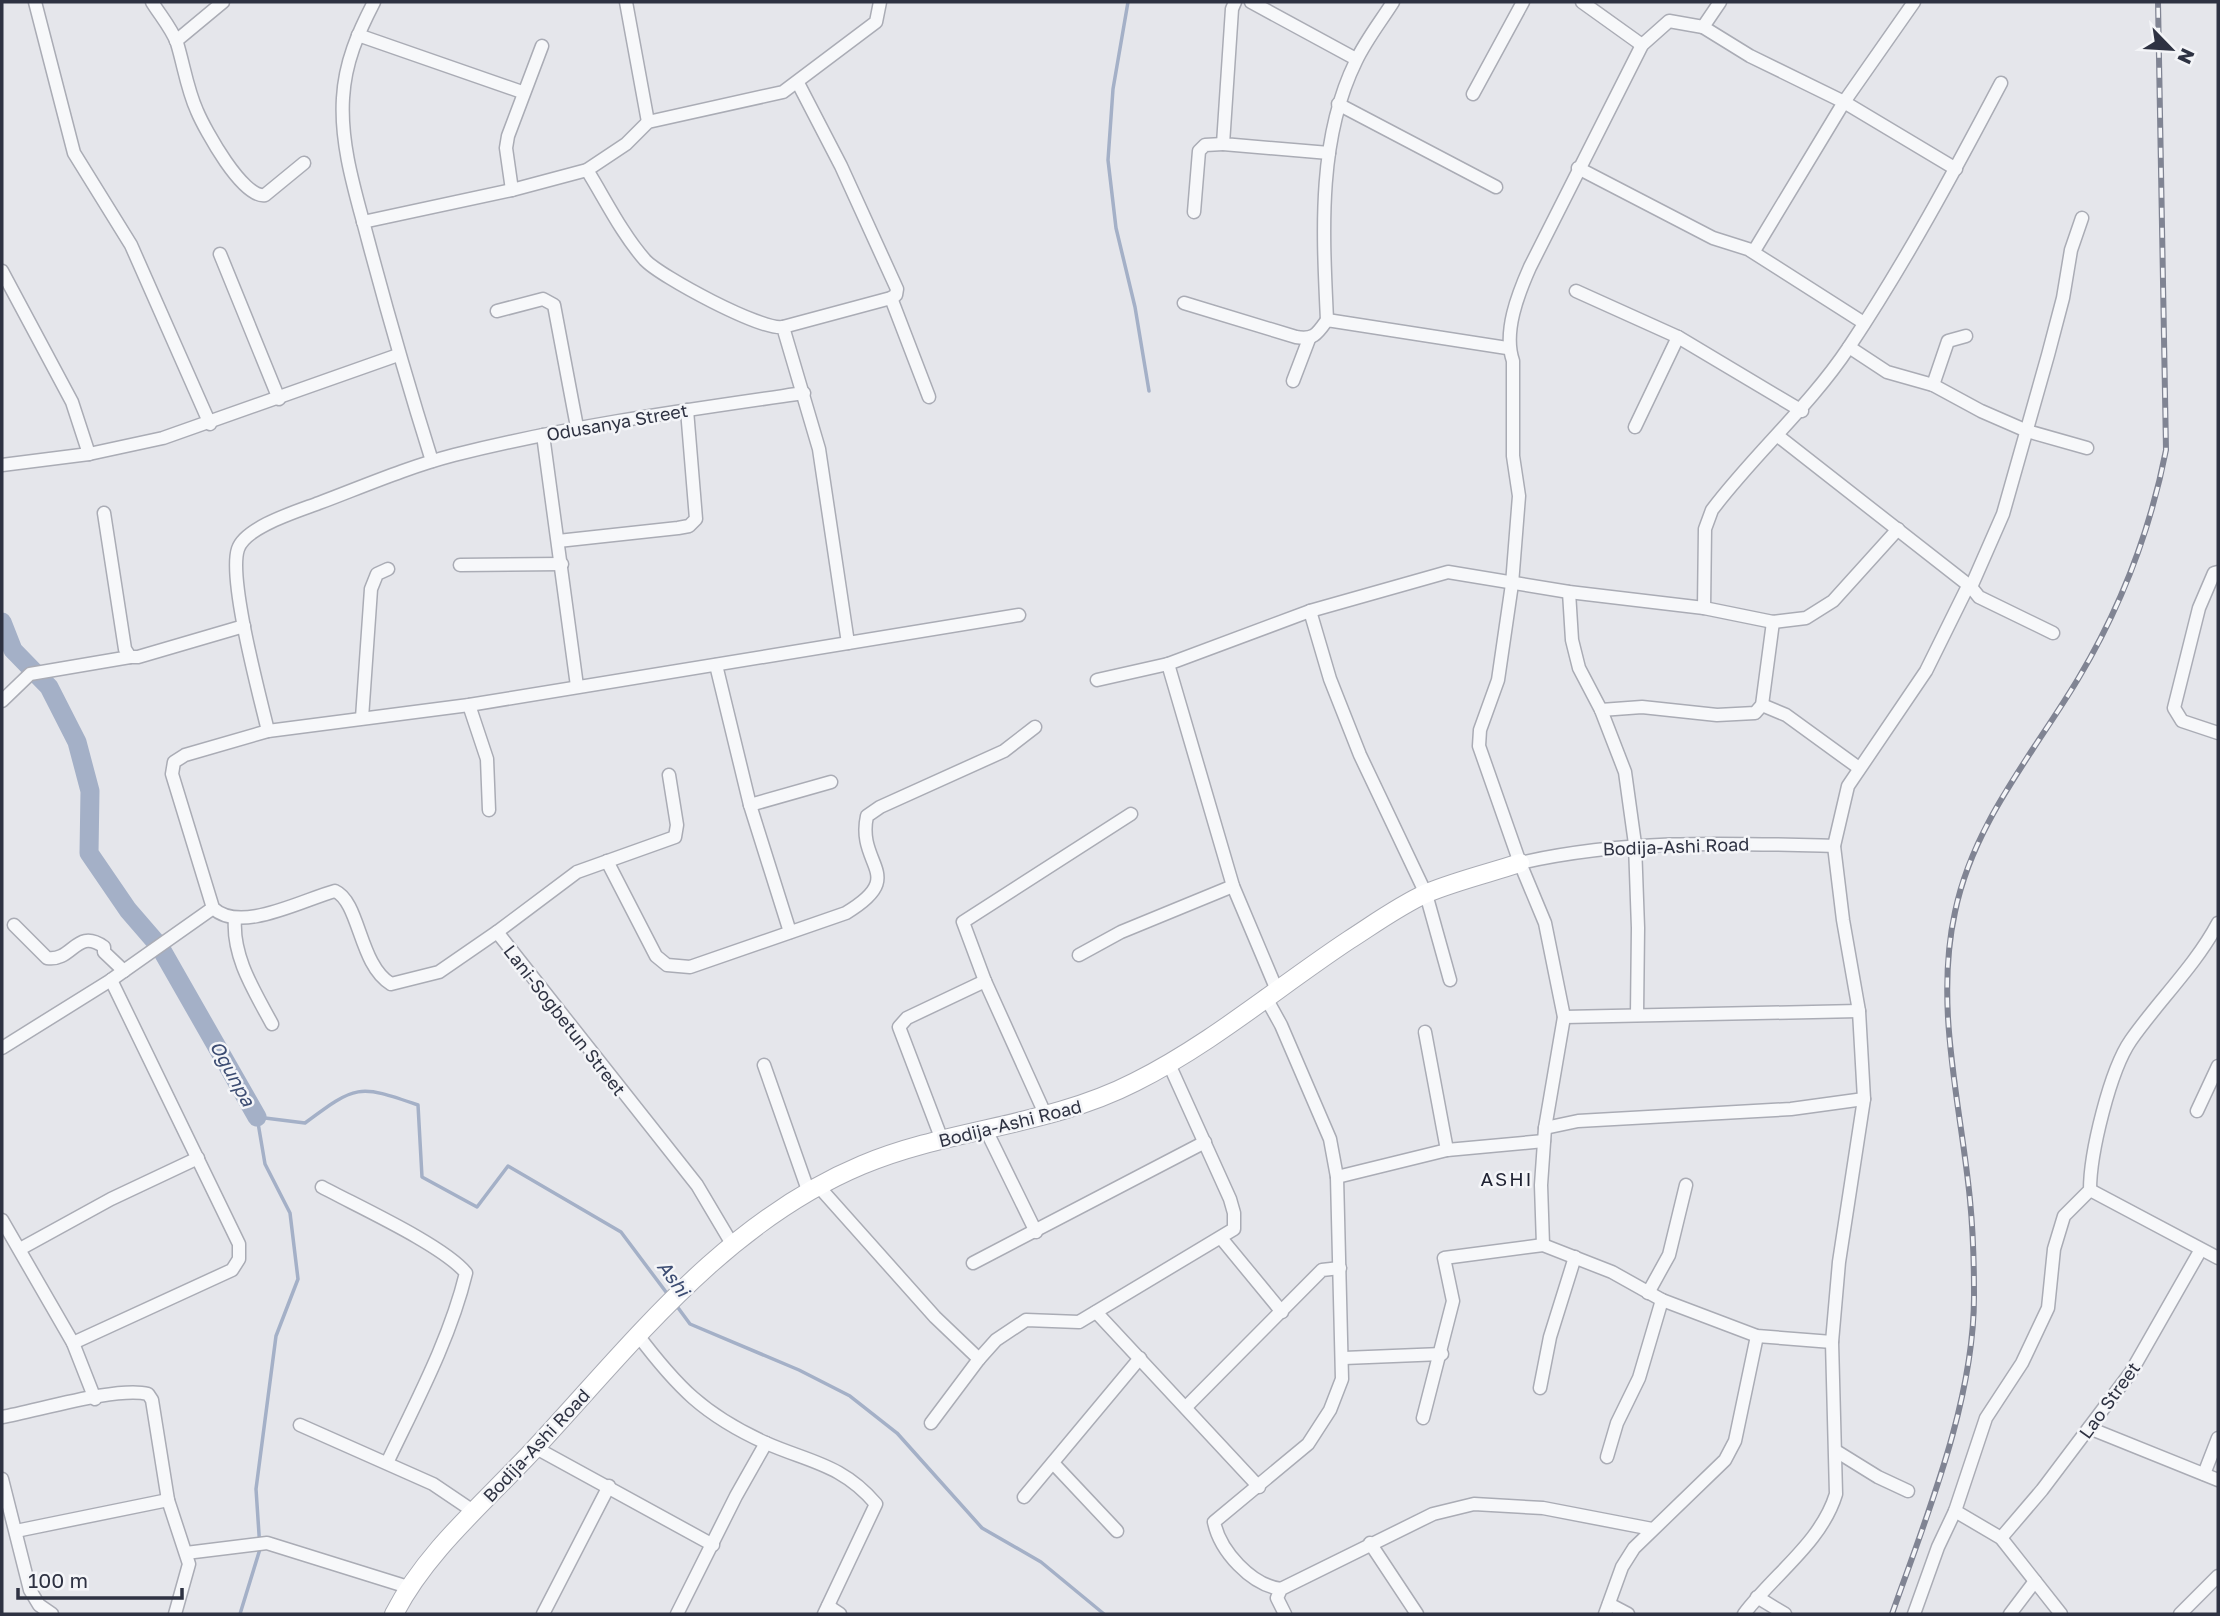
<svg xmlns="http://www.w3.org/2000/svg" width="2220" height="1616" font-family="'Golos Text',sans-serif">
	<rect width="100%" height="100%" fill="#e5e6eb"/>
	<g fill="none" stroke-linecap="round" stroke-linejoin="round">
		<g stroke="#a4b0c7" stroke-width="3.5">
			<polyline points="1128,2 1113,89 1108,160 1116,228 1135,307 1149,391"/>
			<polyline points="676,1305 690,1324 799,1370 850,1396 897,1433 982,1528 1041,1562 1104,1614"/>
			<path d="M 240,1614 L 260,1549 L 256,1489 L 276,1336 L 298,1279 L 290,1213 L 265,1164 L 257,1117 L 305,1123 C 356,1085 358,1084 418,1105 L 422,1177 L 477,1207 L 508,1166 L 621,1232 L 669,1296"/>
		</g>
		<polyline stroke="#a4b0c7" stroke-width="19" points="2,622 13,650 49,687 77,742 90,791 89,853 128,910 160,947 257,1117"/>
		<defs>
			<g id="street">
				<polyline points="35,2 74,153 131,245 210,424"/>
				<path d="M 152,2 C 160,15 172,29 177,43 C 184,66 187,89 197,111 C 205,130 243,199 265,195 L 304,163"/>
				<path d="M 374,2 C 358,33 345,62 343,98 C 340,146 356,194 368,240 C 388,315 409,388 432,461"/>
				<polyline points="626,2 648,122"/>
				<polyline points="1235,2 1232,9 1223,144 1329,153"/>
				<polyline points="1251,2 1356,59"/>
				<polyline points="1582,2 1642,45"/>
				<polyline points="1703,27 1750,56 1844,102 1956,169"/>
				<polyline points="358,35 522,92"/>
				<polyline points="176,41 223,2"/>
				<polyline points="1473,94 1523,2"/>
				<polyline points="1338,104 1496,187"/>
				<polyline points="1578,168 1713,238 1754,251 1844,102 1914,2"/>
				<path d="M 587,170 C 605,199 622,234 645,260 C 661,277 762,331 783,327 L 819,449 L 848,643"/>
				<polyline points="512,190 506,148 508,136 542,46"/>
				<polyline points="1194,212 1199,151 1205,145 1223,144"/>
				<polyline points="363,222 512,190 587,170 626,144 648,122 783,92 876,22 880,2"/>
				<polyline points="1751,251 1864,323"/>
				<polyline points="220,254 279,399"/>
				<polyline points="2,271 72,402 89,454"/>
				<polyline points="1576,291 1678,337 1802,411"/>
				<polyline points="891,298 929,397"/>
				<path d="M 1184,303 L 1296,337 C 1314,340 1317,334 1327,320 L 1507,348"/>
				<polyline points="497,311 543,299 554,305 577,427"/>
				<path d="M 1327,320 C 1323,234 1317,140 1356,61 C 1366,40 1381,21 1393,2"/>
				<polyline points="783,327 891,298 896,295 897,289 841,166 798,83"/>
				<polyline points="1849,347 1887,372 1933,385 1981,411 2027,431 2087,448"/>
				<polyline points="1293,381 1309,339"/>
				<polyline points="1933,385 1948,341 1966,336"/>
				<polyline points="1635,427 1678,337"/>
				<polyline points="543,435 577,686"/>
				<polyline points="1778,436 1971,587 1979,597 2053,633"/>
				<polyline points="2,465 89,454 163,438 398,355"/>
				<polyline points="104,513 125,649 130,657 138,657 244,626"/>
				<polyline points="558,541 678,528 689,526 696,519 687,410"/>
				<polyline points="460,565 562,564"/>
				<polyline points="2218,572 2214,573 2199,608 2174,708 2182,721 2218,733"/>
				<polyline points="1971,587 2003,514 2048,355 2063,298 2071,250 2082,218"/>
				<polyline points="1569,592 1572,640 1579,668 1601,710 1625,772 1635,844 1638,928 1637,1014"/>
				<path d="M 1704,608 L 1705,529 L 1712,510 C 1755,453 1809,407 1849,347 C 1905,263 1954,172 2001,83"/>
				<polyline points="1310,611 1330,679 1360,755 1426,894 1450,980"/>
				<polyline points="1168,664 1233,886 1276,988"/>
				<polyline points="716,665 750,805 790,932"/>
				<polyline points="1097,680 1168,664 1310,611 1448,572 1569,592 1704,608 1773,622 1806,618 1833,601 1898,529"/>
				<polyline points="2,701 30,674 130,657"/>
				<polyline points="469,705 487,759 489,810"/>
				<polyline points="1762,705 1786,715 1859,768"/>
				<polyline points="1601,710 1642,707 1717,715 1755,713 1762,705 1773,622"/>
				<polyline points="362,718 371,589 377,574 388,569"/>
				<path d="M 268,731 C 260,697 228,579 238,549 C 245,527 298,511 319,503 C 364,486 408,467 454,455 C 569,426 686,410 804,393"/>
				<polyline points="750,805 831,782"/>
				<path d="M 607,861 L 656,956 L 667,965 L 690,967 L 846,913 C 909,875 856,866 867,816 L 880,807 L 1004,751 L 1035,727"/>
				<path d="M 1520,863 C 1626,839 1726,843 1834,846"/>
				<path d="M 235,919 C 232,957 255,992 272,1024"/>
				<path d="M 14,925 L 47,958 C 73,962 76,927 104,947 L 104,952 L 124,971"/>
				<polyline points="497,932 577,872 675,837 677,825 669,775"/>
				<polyline points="1079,955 1121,932 1233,886"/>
				<path d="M 1265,996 L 1281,1025 L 1330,1139 L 1337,1177 L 1342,1379 L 1330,1410 L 1308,1444 L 1214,1522 C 1220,1551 1251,1585 1281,1589"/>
				<polyline points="1564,1017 1859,1011"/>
				<polyline points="1425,1032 1447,1150"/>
				<polyline points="2,1048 111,980 213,908"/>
				<polyline points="764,1065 809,1193"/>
				<polyline points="2197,1111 2218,1066"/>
				<polyline points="1046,1116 985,981 963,922 1131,814"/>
				<polyline points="1545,1128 1578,1121 1791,1109 1864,1099"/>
				<polyline points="987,1132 1036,1232"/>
				<polyline points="942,1140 899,1027 907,1018 985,981"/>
				<polyline points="1337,1177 1447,1150 1544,1141"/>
				<path d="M 322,1187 C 357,1206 443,1245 466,1273 C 450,1339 416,1402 387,1463"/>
				<polyline points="820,1188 935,1317 979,1359 996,1340 1026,1320 1079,1322 1234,1229 1234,1213 1230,1199 1169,1064"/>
				<polyline points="2090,1190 2218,1258"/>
				<polyline points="2,1220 73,1343 95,1399"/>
				<polyline points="1221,1238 1282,1312"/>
				<path d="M 732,1244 L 697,1185 L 497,932 L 439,972 L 391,984 C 359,965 360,902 335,891 C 302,900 240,934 213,908 L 172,774 L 174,762 L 185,755 L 268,731 L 469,705 L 1019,615"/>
				<path d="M 1543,1245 L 1541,1185 L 1545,1128 L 1564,1017 L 1545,923 L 1520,863 L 1479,746 L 1480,730 L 1498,680 L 1512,584 L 1519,496 L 1513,456 L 1513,361 C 1503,332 1518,294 1530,267 L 1642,45 L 1669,21 L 1703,27 L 1720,2"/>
				<polyline points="20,1249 111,1199 198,1158"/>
				<polyline points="973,1263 1205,1142"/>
				<polyline points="1648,1293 1669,1255 1686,1185"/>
				<polyline points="1096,1312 1259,1487"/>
				<path d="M 637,1334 C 677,1387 704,1415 766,1443 C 809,1462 842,1464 876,1504 L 824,1614"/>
				<polyline points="73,1343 232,1270 239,1259 239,1244 111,980"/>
				<polyline points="1344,1358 1442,1354"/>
				<polyline points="1540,1388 1550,1337 1575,1257"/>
				<polyline points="1187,1406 1322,1270 1340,1268"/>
				<path d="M 2,1417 C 37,1411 117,1386 148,1394 L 152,1400 L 168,1500 L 189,1564 L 175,1614"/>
				<polyline points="1423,1418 1453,1301 1444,1258 1543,1245 1612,1272 1662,1300 1757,1336 1832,1342"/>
				<polyline points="931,1423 979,1359"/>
				<polyline points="300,1425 433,1484 473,1511"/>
				<polyline points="2089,1428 2218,1480"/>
				<polyline points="536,1448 713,1545"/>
				<polyline points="1836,1451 1878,1477 1908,1491"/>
				<polyline points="1607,1457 1617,1423 1639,1378 1662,1300"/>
				<polyline points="1053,1463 1117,1531"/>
				<polyline points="2204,1474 2218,1438"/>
				<polyline points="2,1479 30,1590 39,1605 52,1614"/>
				<polyline points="1024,1497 1140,1358"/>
				<polyline points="1955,1511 2001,1538 2061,1614"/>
				<polyline points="16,1531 168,1500"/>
				<polyline points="2001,1538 2042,1490 2131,1372 2200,1251"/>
				<polyline points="1370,1543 1417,1614"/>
				<polyline points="186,1553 267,1543 408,1587"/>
				<polyline points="1757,1597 1785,1614"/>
				<polyline points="1609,1604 1628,1614"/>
				<polyline points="828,1606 840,1614"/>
				<polyline points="543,1614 609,1486"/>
				<polyline points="677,1614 736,1496 766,1443"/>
				<polyline points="1285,1614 1277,1598 1281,1589 1433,1514 1474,1504 1543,1508 1652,1529"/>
				<polyline points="1605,1614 1622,1567 1634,1548 1725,1460 1735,1441 1757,1336"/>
				<path d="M 1744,1614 C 1774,1574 1821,1543 1836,1494 L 1832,1342 L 1839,1262 L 1864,1099 L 1859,1011 L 1843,920 L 1834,846 L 1848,786 L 1926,671 L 1968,586"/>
				<path d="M 1914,1614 L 1938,1547 L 1955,1511 L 1986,1418 L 2022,1363 L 2048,1308 L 2054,1249 L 2064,1216 L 2090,1190 C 2090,1153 2110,1070 2131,1040 C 2159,1000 2195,966 2218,923"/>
				<polyline points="2010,1614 2035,1581"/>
				<polyline points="2180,1614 2218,1576"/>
			</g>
			<path id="secondary" d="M 394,1614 C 428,1548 489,1499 538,1445 C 635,1340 726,1222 862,1165 C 950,1128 1047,1127 1135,1082 C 1211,1044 1278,987 1349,940 C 1374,924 1400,905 1427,893 C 1456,881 1489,873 1520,863"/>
		</defs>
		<use href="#street" stroke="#aaacb5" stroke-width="15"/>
		<use href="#secondary" stroke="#aaacb5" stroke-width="20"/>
		<use href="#street" stroke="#f7f8fa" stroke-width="12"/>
		<use href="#secondary" stroke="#fff" stroke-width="18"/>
		<defs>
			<path id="rail" d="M 1892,1614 C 1927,1515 1975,1399 1974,1293 C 1974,1262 1973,1231 1970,1200 C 1961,1105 1934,1008 1955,912 C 1973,824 2033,754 2078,679 C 2121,607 2150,532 2166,450 L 2158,2"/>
		</defs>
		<use href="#rail" stroke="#808493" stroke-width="6"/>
		<use href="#rail" stroke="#f4f5f8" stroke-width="3.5" stroke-dasharray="10" stroke-linecap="butt"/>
	</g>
	<g text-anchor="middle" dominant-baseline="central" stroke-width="5" stroke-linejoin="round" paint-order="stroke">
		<g font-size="18" fill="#2e3242" stroke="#f4f5f8">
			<text transform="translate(617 422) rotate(-10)">Odusanya Street</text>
			<text transform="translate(1676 846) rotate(-2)">Bodija-Ashi Road</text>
			<text transform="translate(565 1020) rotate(52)">Lani-Sogbetun Street</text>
			<text transform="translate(1010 1123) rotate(-14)">Bodija-Ashi Road</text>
			<text transform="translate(2109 1400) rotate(-54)">Lao Street</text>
			<text transform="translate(536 1445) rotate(-47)">Bodija-Ashi Road</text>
		</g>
		<g font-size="19" font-style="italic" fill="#3c4c72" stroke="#f4f5f8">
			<text transform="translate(233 1073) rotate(61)">Ogunpa</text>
			<text transform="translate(674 1278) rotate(53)">Ashi</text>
		</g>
		<g font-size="19" letter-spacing="2" fill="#202333" stroke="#f4f5f8">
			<text x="1507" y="1178">ASHI</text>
		</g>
	</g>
	<rect width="2220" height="1616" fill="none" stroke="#2e3242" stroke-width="7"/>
	<g transform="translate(2171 49) rotate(115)" stroke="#f4f5f8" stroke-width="5" paint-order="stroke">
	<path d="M0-5L12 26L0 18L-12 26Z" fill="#2e3242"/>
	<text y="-10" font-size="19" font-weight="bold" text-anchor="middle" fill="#2e3242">N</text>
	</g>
	<path d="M18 1588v10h164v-10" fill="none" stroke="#2e3242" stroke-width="3.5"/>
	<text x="28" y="1588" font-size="21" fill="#2e3242" stroke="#f4f5f8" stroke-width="5" paint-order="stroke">100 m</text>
</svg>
